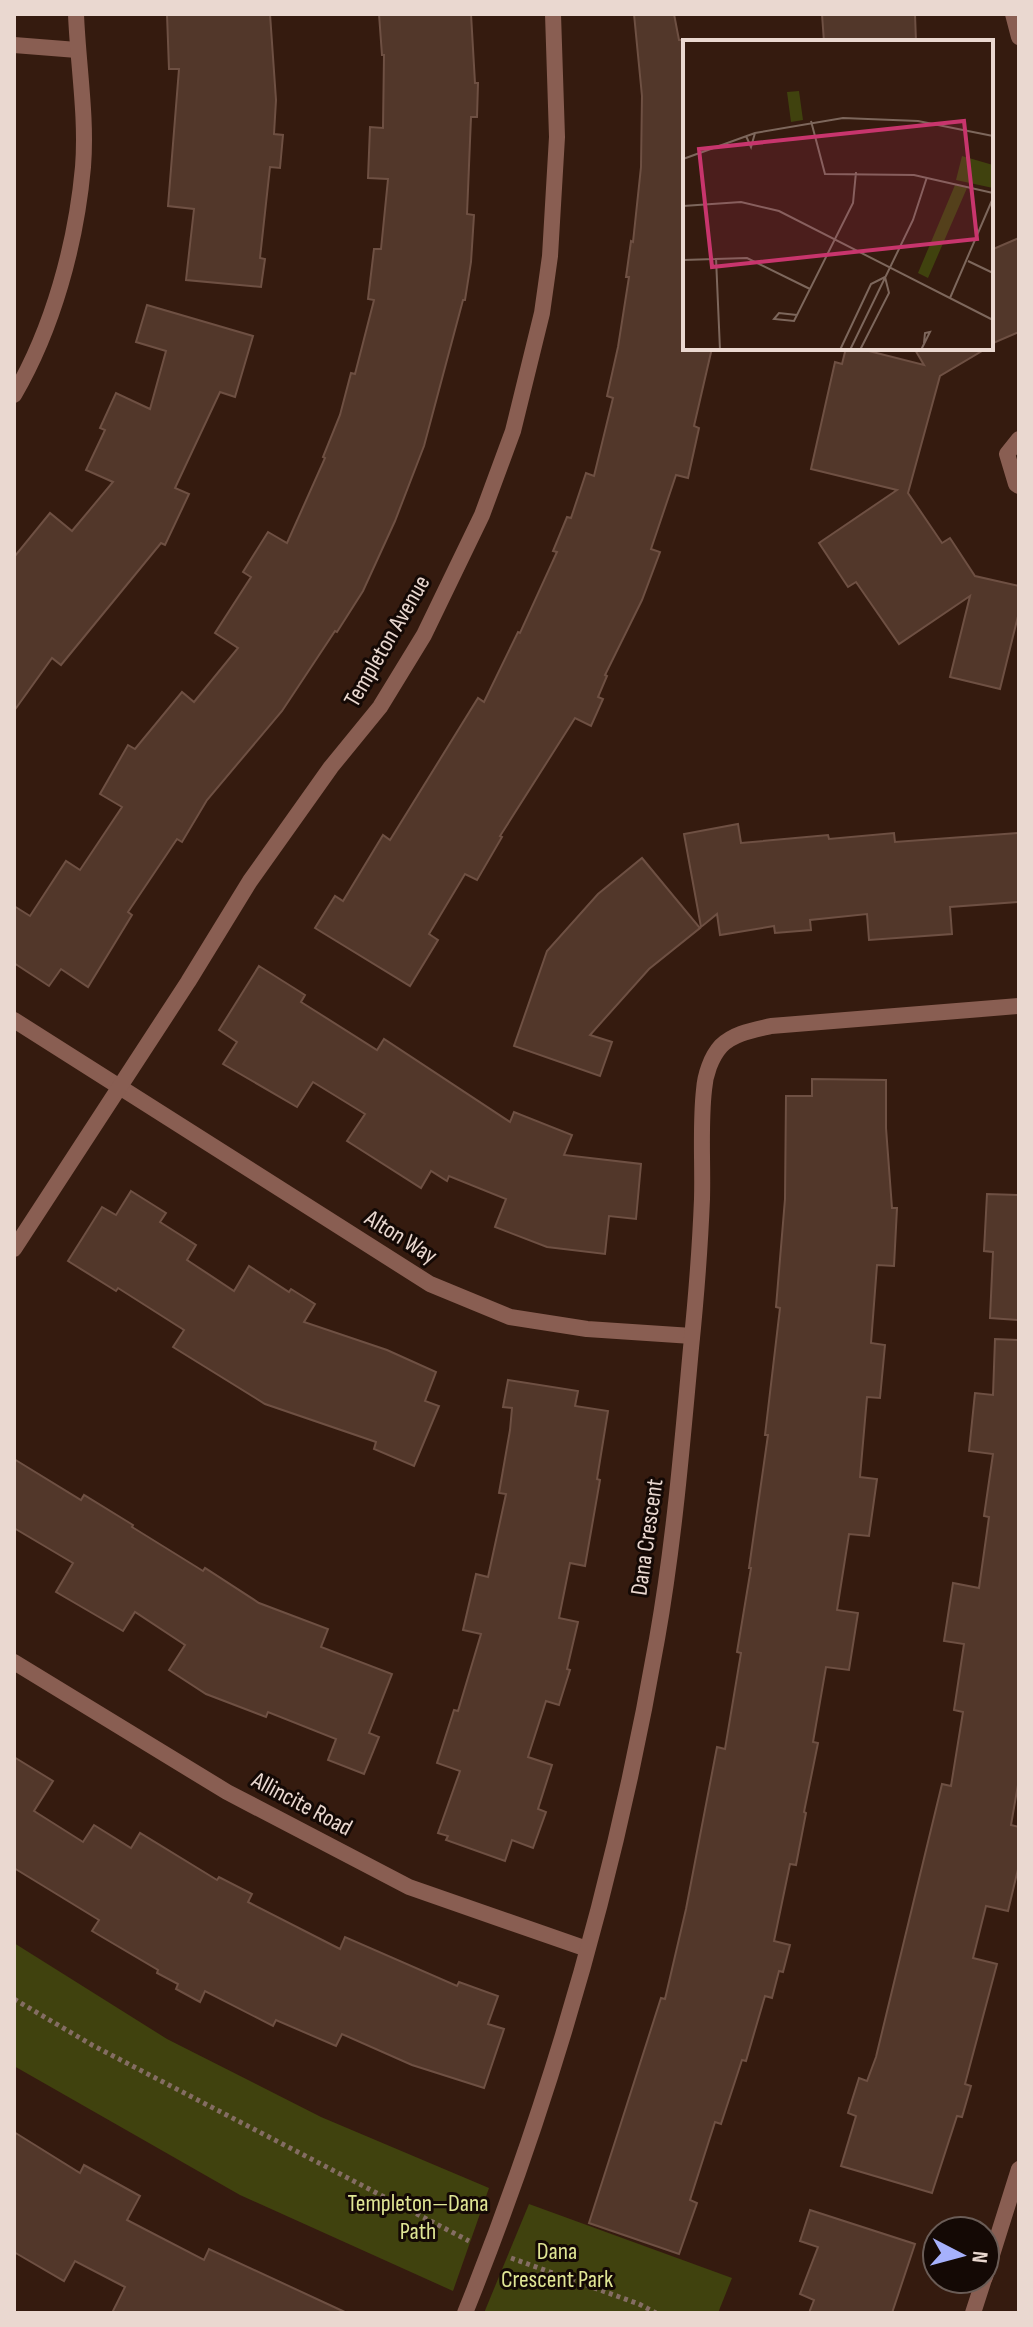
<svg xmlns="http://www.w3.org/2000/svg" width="1033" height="2327" font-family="'Sofia Sans Condensed',sans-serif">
	<rect width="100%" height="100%" fill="#351b0f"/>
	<g fill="#40420e">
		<polygon points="14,1943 167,2039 321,2117 489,2188 453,2291 240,2195 14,2066"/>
		<polygon points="529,2204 732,2278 718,2313 484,2313"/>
	</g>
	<g fill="#52372a" stroke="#6e5043" stroke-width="2">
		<polygon points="167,14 270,14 276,100 274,134 283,135 280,168 270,167 260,258 265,259 261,287 186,280 194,209 168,206 179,69 169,69"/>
		<polygon points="379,14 471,14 475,83 478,83 477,117 471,117 467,214 474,215 471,262 465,300 463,300 424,446 395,521 363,591 337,632 335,631 282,711 207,800 182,842 177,839 128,912 132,915 88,987 61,969 49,986 14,963 14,906 30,916 66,861 80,870 122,807 100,794 128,745 135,749 182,692 194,702 238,648 215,633 251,577 243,572 268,532 287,543 325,458 323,457 340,415 351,373 355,374 374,300 368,299 374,249 381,249 388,179 368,178 370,127 383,128 384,55 382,55"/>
		<polygon points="634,14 674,14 679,40 685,40 685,348 712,348 694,426 699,428 688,478 676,475 651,549 660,552 642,600 605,675 607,676 598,697 603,699 591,726 575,718 500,836 502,837 477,880 465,874 429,934 438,940 410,986 315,928 335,896 343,901 383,835 390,840 478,698 484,702 518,632 520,633 557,552 553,551 567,517 571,518 586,473 594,476 613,398 607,396 618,347 629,277 626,277 631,241 633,242 641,167 642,96"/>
		<polygon points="822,14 915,14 916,42 824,42"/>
		<polygon points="1019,238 1019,332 991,344 991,250"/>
		<polygon points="147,305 253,336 235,397 220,392 175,488 189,494 165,545 161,543 61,665 52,658 14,711 14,557 50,513 72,531 113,482 86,470 105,430 100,428 116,393 150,409 166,351 136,342"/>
		<polygon points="846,348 857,348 924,365 914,348 987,348 940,376 908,493 942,543 950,538 975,576 1019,586 1019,612 1000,689 950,677 970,596 899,644 856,582 848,587 819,543 897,490 811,469 835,362 842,364"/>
		<polygon points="738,824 741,843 828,835 829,839 894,833 895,842 1019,833 1019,902 950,907 952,934 869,940 867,914 810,920 811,930 775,933 774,926 720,935 717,914 701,927 684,834"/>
		<polygon points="642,858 700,928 649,969 590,1035 612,1042 600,1076 514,1046 547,951 598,894"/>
		<polygon points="259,966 305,995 301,1002 377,1050 384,1039 510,1122 514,1112 572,1135 564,1155 641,1164 636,1219 609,1216 605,1254 547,1247 495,1227 506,1199 449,1176 447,1181 431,1171 421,1188 347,1141 365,1114 313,1082 297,1107 223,1064 237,1042 219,1030"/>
		<polygon points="812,1079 886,1080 886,1128 892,1208 897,1208 894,1266 877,1265 871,1343 885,1345 880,1398 867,1397 860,1477 877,1479 869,1536 849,1534 837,1610 858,1613 849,1670 826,1667 813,1742 818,1743 804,1812 806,1813 796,1865 790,1864 774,1941 790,1945 783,1972 779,1971 772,1998 765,1996 746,2061 742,2060 721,2124 715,2122 690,2200 697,2203 679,2254 589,2223 661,1998 665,1999 686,1909 717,1747 725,1749 741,1653 737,1652 751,1568 749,1568 768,1435 765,1435 780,1308 776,1307 785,1199 786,1096 812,1096"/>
		<polygon points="131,1191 166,1213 160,1222 196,1245 187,1260 234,1291 249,1266 289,1292 291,1289 315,1304 304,1322 387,1350 436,1372 425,1401 439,1406 414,1466 374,1449 376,1442 265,1404 173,1347 184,1330 118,1288 116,1291 68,1261 102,1207 116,1215"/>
		<polygon points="987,1194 1019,1195 1019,1320 990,1318 993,1252 984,1251"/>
		<polygon points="995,1339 1019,1340 1019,1779 1011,1825 1019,1827 1019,1865 1008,1911 986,1906 973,1958 997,1964 965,2084 971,2086 962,2117 957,2116 932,2193 841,2166 856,2116 848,2113 859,2078 867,2081 876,2057 942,1784 951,1786 963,1712 954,1710 964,1644 944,1641 953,1583 979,1588 989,1517 984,1516 993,1454 969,1451 975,1393 993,1395"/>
		<polygon points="508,1380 578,1391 575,1406 608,1411 597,1479 600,1480 585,1566 570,1563 559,1618 578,1622 567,1669 570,1670 559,1705 546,1701 528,1757 552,1765 538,1809 546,1812 533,1848 512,1840 505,1861 446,1840 448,1836 438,1833 460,1771 437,1763 454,1710 458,1711 481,1634 463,1630 476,1574 488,1577 506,1494 499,1493 510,1430 512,1408 503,1407"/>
		<polygon points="14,1459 81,1500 84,1495 133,1525 132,1527 203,1571 205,1568 259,1603 328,1629 321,1647 392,1674 369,1733 379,1737 364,1774 328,1760 336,1739 268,1712 266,1717 206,1694 169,1670 185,1645 135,1612 123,1631 56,1592 73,1563 14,1528"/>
		<polygon points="14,1757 53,1781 34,1811 83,1842 94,1825 131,1848 140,1833 217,1880 219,1877 252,1894 248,1902 340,1949 345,1937 457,1986 459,1982 498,1996 488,2024 504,2029 484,2088 412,2065 342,2034 336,2046 276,2020 273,2026 205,1991 200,2002 176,1989 178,1984 157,1973 158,1970 92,1931 99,1920 14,1868"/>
		<polygon points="14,2132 80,2173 84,2165 140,2196 127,2220 204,2260 209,2249 347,2313 112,2313 125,2287 75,2261 64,2281 14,2252"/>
		<polygon points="810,2210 915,2244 892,2313 809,2313 814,2300 800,2294 818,2247 800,2241"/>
	</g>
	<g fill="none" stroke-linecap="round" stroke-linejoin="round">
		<g stroke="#846d63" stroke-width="5" stroke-dasharray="4 4" stroke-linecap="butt">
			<polyline points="14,1999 92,2045 469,2241"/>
			<polyline points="511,2258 639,2304 656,2313"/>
		</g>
		<g stroke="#895e52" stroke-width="16">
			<polyline points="1013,14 1019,37"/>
			<polyline points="14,45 77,50"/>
			<path d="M 14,395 C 53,328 76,244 83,167 C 87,117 78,65 76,14"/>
			<polyline points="1019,439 1007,454 1016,484 1019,486"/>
			<polyline points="14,1020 430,1284 510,1317 587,1329 692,1336"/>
			<polyline points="14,1249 188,982 250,881 331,767 380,707 424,635 482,515 513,431 542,313 550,256 557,137 553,14"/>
			<polyline points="14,1662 227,1792 409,1887 587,1949"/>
			<polyline points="985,2277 1019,2169"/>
			<path d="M 465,2313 C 552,2097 617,1870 657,1639 C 674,1543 682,1446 691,1348 C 696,1299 700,1249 702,1199 C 703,1163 700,1126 704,1090 C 705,1075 711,1057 721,1046 C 734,1033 754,1030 771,1026 L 1019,1006"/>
			<polyline points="973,2313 984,2279"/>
		</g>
	</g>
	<g text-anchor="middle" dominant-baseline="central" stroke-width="6" stroke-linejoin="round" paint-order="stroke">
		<g font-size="24" fill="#ead8d0" stroke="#140905">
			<text transform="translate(387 641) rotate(-60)">Templeton Avenue</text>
			<text transform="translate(401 1237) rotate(32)">Alton Way</text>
			<text transform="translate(647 1537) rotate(-82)">Dana Crescent</text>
			<text transform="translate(302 1804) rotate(28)">Allincite Road</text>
		</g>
		<g font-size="24" fill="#e0e695" stroke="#140905">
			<text x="418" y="2203">Templeton—Dana<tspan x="418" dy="28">Path</tspan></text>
			<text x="557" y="2251">Dana<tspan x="557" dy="28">Crescent Park</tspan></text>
		</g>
	</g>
	<g transform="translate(683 40)">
		<rect width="310" height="310" fill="#351b0f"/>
		<path d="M 116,51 L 120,80 L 108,82 L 104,52 ZM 279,116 L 310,125 L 310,148 L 273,140 ZM 272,145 L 284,148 L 245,238 L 235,233 Z" fill="#40420e"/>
		<path fill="none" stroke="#7d675c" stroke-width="2" d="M 128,81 L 142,134 L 231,135 L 310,153M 63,96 L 68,107 L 72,93M 0,119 L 72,93 L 160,78 L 235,81 L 310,96M 0,166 L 58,162 L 96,171 L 310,280M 33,218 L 37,310M 0,220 L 64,218 L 127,249M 285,221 L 310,233M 267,258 L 310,158M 114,275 L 96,273 L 91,279 L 111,281 L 170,163 L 173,132M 157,310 L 188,244 L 202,237 L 206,253 L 177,310M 167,310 L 230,180 L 244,137M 238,310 L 247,292 L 242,293 L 241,303"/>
		<path fill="#c8356d" fill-opacity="0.15" stroke="#c8356d" stroke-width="4" d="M 281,81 L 294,199 L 29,227 L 16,109 Z"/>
		<rect width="310" height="310" fill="none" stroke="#ead8d0" stroke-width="4"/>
	</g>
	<rect width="1033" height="2327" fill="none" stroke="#ead8d0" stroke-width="32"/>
	<g transform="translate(961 2255) rotate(96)"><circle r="38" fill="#140905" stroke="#6a5c56" stroke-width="2"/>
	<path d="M0-6L14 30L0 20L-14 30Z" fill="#a6b1fc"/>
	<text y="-12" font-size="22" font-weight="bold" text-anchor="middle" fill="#ead8d0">N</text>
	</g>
</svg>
